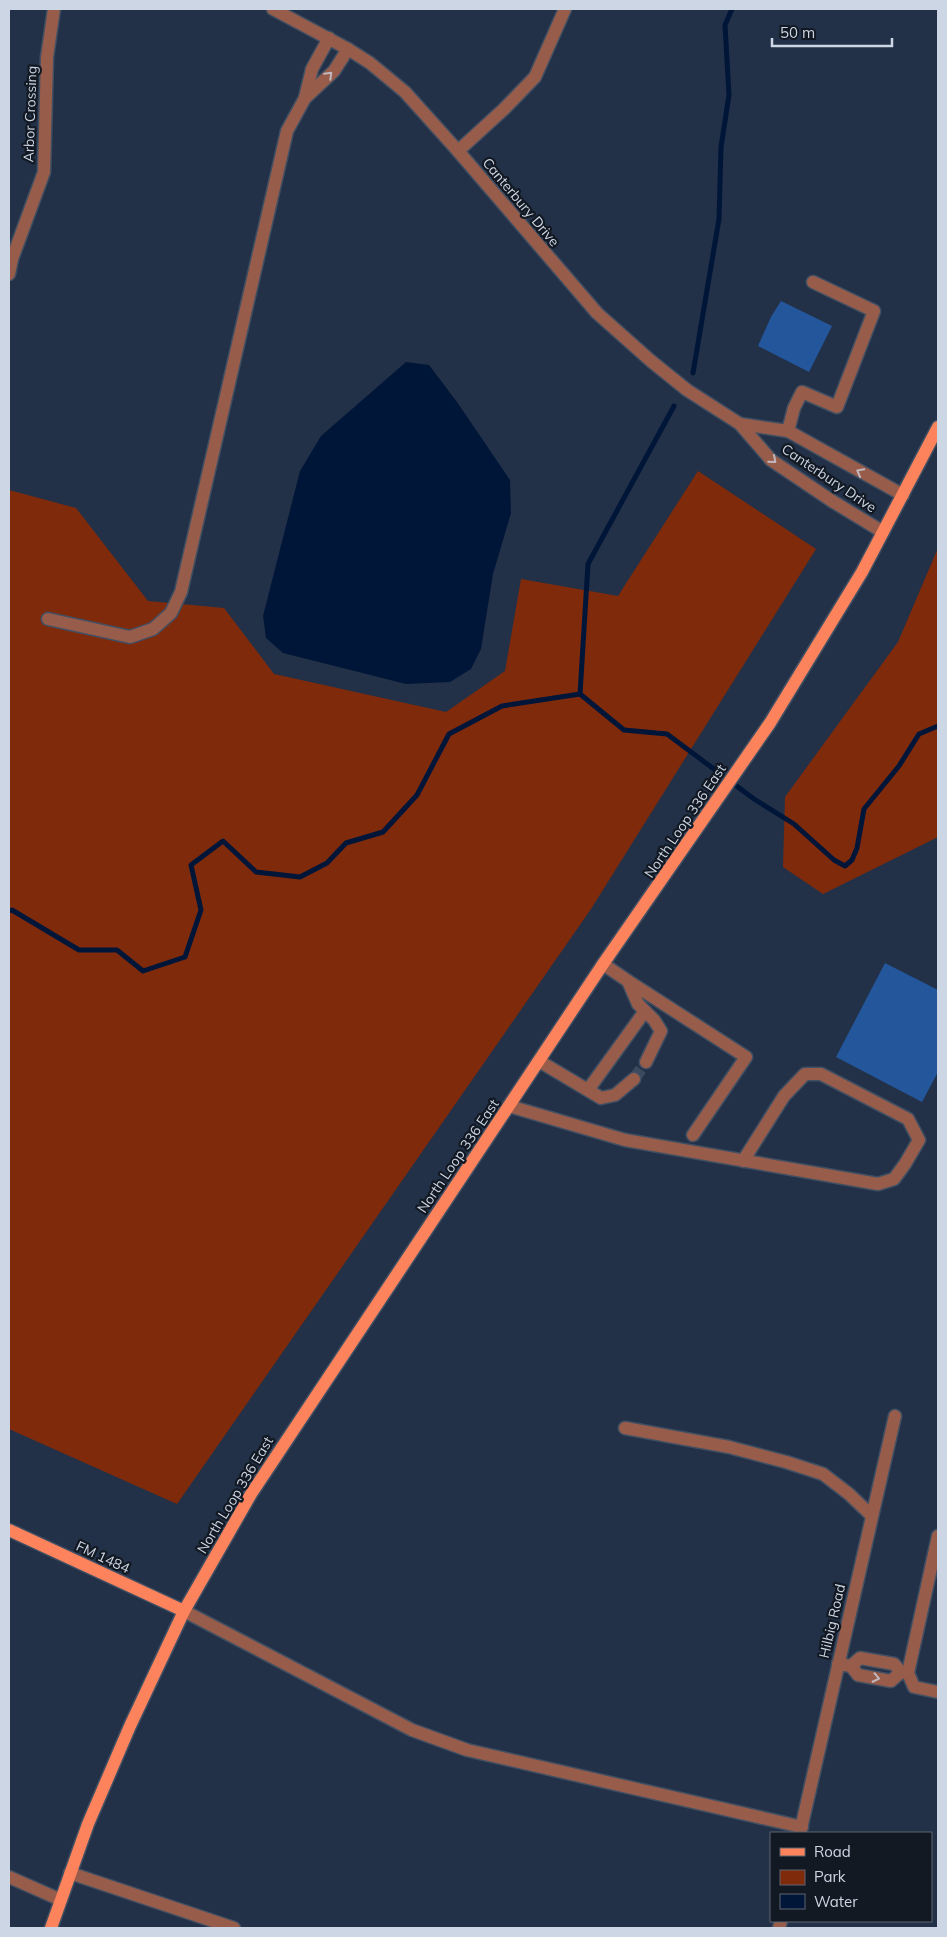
<svg xmlns="http://www.w3.org/2000/svg" width="947" height="1937" font-family="Mulish,sans-serif">
	<rect width="100%" height="100%" fill="#223147"/>
	<g fill="#802a0c">
		<polygon points="698,471 816,549 591,909 177,1504 9,1429 9,490 76,508 148,601 224,608 274,674 446,712 505,671 521,579 618,596"/>
		<polygon points="938,548 938,837 823,894 783,867 785,797 898,642"/>
	</g>
	<polygon fill="#001639" points="406,362 429,365 457,402 510,480 511,513 493,574 481,649 471,669 450,682 406,684 283,653 266,638 263,616 300,471 321,436"/>
	<g fill="none" stroke-linecap="round" stroke-linejoin="round">
		<g stroke="#001639" stroke-width="5">
			<polyline points="693,373 719,219 721,147 729,95 725,25 732,9"/>
			<polyline points="580,694 624,730 667,734 754,799 794,824 834,860 845,866 852,860 857,848 864,809 899,766 919,734 938,726"/>
			<polyline points="580,694 588,564 674,406"/>
			<polyline points="9,911 12,910 79,950 117,950 143,971 185,957 201,910 191,865 223,841 256,872 300,877 327,863 346,843 383,832 417,795 449,734 502,706 580,694"/>
		</g>
	</g>
	<g fill="#24569c">
		<polygon points="781,301 832,326 809,372 758,346 771,317"/>
		<polygon points="885,963 938,990 938,1072 922,1102 836,1057"/>
	</g>
	<g fill="none" stroke-linecap="round" stroke-linejoin="round">
		<polyline stroke="#3c4a5f" stroke-width="12" stroke-dasharray="12 6" stroke-linecap="butt" points="634,1079 646,1062"/>
		<defs>
			<g id="minor">
				<polyline points="273,9 348,49 370,63 405,92 458,151 597,313 651,361 687,390 740,424 771,460 832,501 883,532"/>
				<polyline points="305,98 334,71 348,49"/>
				<polyline points="458,151 504,109 535,77 565,9"/>
				<polyline points="9,274 12,259 44,172 47,57 54,9"/>
				<polyline points="740,424 788,431 903,495"/>
				<polyline points="788,431 794,408 802,392 837,407 874,311 813,282"/>
				<polyline points="48,619 130,637 153,629 171,613 181,592 287,131 305,98 312,69 329,38"/>
				<polyline points="603,964 628,981"/>
				<polyline points="539,1061 601,1098 615,1095 634,1079"/>
				<polyline points="646,1062 661,1031 654,1020 638,1004 628,981 746,1057 693,1135"/>
				<polyline points="588,1090 645,1011"/>
				<polyline points="509,1106 625,1140 878,1184 894,1179 905,1164 919,1140 908,1119 821,1074 805,1074 784,1096 743,1161"/>
				<polyline points="625,1428 729,1447 786,1462 823,1474 849,1494 871,1515"/>
				<polyline points="938,1536 908,1673 914,1687 938,1692"/>
				<polyline points="184,1611 412,1730 467,1750 802,1827"/>
				<polyline points="838,1664 851,1666 858,1675 891,1681 901,1672"/>
				<polyline points="851,1666 860,1658 894,1664 901,1672 908,1673"/>
				<polyline points="800,1833 895,1416"/>
				<polyline points="70,1873 234,1928"/>
				<polyline points="9,1877 61,1900"/>
				<polyline points="779,1928 781,1921"/>
			</g>
			<g id="major">
				<polyline points="9,1530 184,1611"/>
				<polyline points="51,1928 88,1824 130,1726 184,1611 251,1494 603,964 770,723 862,572 938,427"/>
			</g>
		</defs>
		<use href="#minor" stroke="#414f63" stroke-width="15"/>
		<use href="#major" stroke="#414f63" stroke-width="15"/>
		<use href="#minor" stroke="#985c4a" stroke-width="12"/>
		<use href="#major" stroke="#fd835d" stroke-width="12"/>
	</g>
	<defs><path id="oneway-chevron" d="M-2-3.5L2.5 0L-2 3.5" fill="none" stroke-width="1.6" stroke-linecap="round" stroke-linejoin="round" transform="scale(1.25)"/></defs>
	<g stroke="#c0b8be">
		<use href="#oneway-chevron" transform="translate(329 75) rotate(-45)"/>
		<use href="#oneway-chevron" transform="translate(773 460) rotate(41)"/>
		<use href="#oneway-chevron" transform="translate(860 472) rotate(-152)"/>
		<use href="#oneway-chevron" transform="translate(876 1678) rotate(12)"/>
	</g>
	<g text-anchor="middle" dominant-baseline="central" stroke-width="4.5" stroke-linejoin="round" paint-order="stroke">
		<g font-size="14" fill="#cdd6e4" stroke="#121923">
			<text transform="translate(30 114) rotate(-88)">Arbor Crossing</text>
			<text transform="translate(521 202) rotate(50)">Canterbury Drive</text>
			<text transform="translate(829 478) rotate(34)">Canterbury Drive</text>
			<text transform="translate(685 821) rotate(-56)">North Loop 336 East</text>
			<text transform="translate(458 1156) rotate(-56)">North Loop 336 East</text>
			<text transform="translate(235 1495) rotate(-59)">North Loop 336 East</text>
			<text transform="translate(103 1557) rotate(25)">FM 1484</text>
			<text transform="translate(832 1621) rotate(-77)">Hilbig Road</text>
		</g>
	</g>
	<rect width="947" height="1937" fill="none" stroke="#cdd6e4" stroke-width="20"/>
	<rect x="770" y="1832" width="162" height="90" fill="#121923" stroke="#5d6570"/>
	<rect x="780" y="1848" width="25" height="8" fill="#fd835d" stroke="#5d6570"/>
	<text x="814" y="1857" font-size="15" fill="#cdd6e4">Road</text>
	<rect x="780" y="1870" width="25" height="15" fill="#802a0c" stroke="#5d6570"/>
	<text x="814" y="1882" font-size="15" fill="#cdd6e4">Park</text>
	<rect x="780" y="1894" width="25" height="15" fill="#001639" stroke="#5d6570"/>
	<text x="814" y="1907" font-size="15" fill="#cdd6e4">Water</text>
	<path d="M772 38v8h120v-8" fill="none" stroke="#cdd6e4" stroke-width="2.5"/>
	<text x="780" y="38" font-size="15" fill="#cdd6e4" stroke="#121923" stroke-width="4" paint-order="stroke">50 m</text>
</svg>
